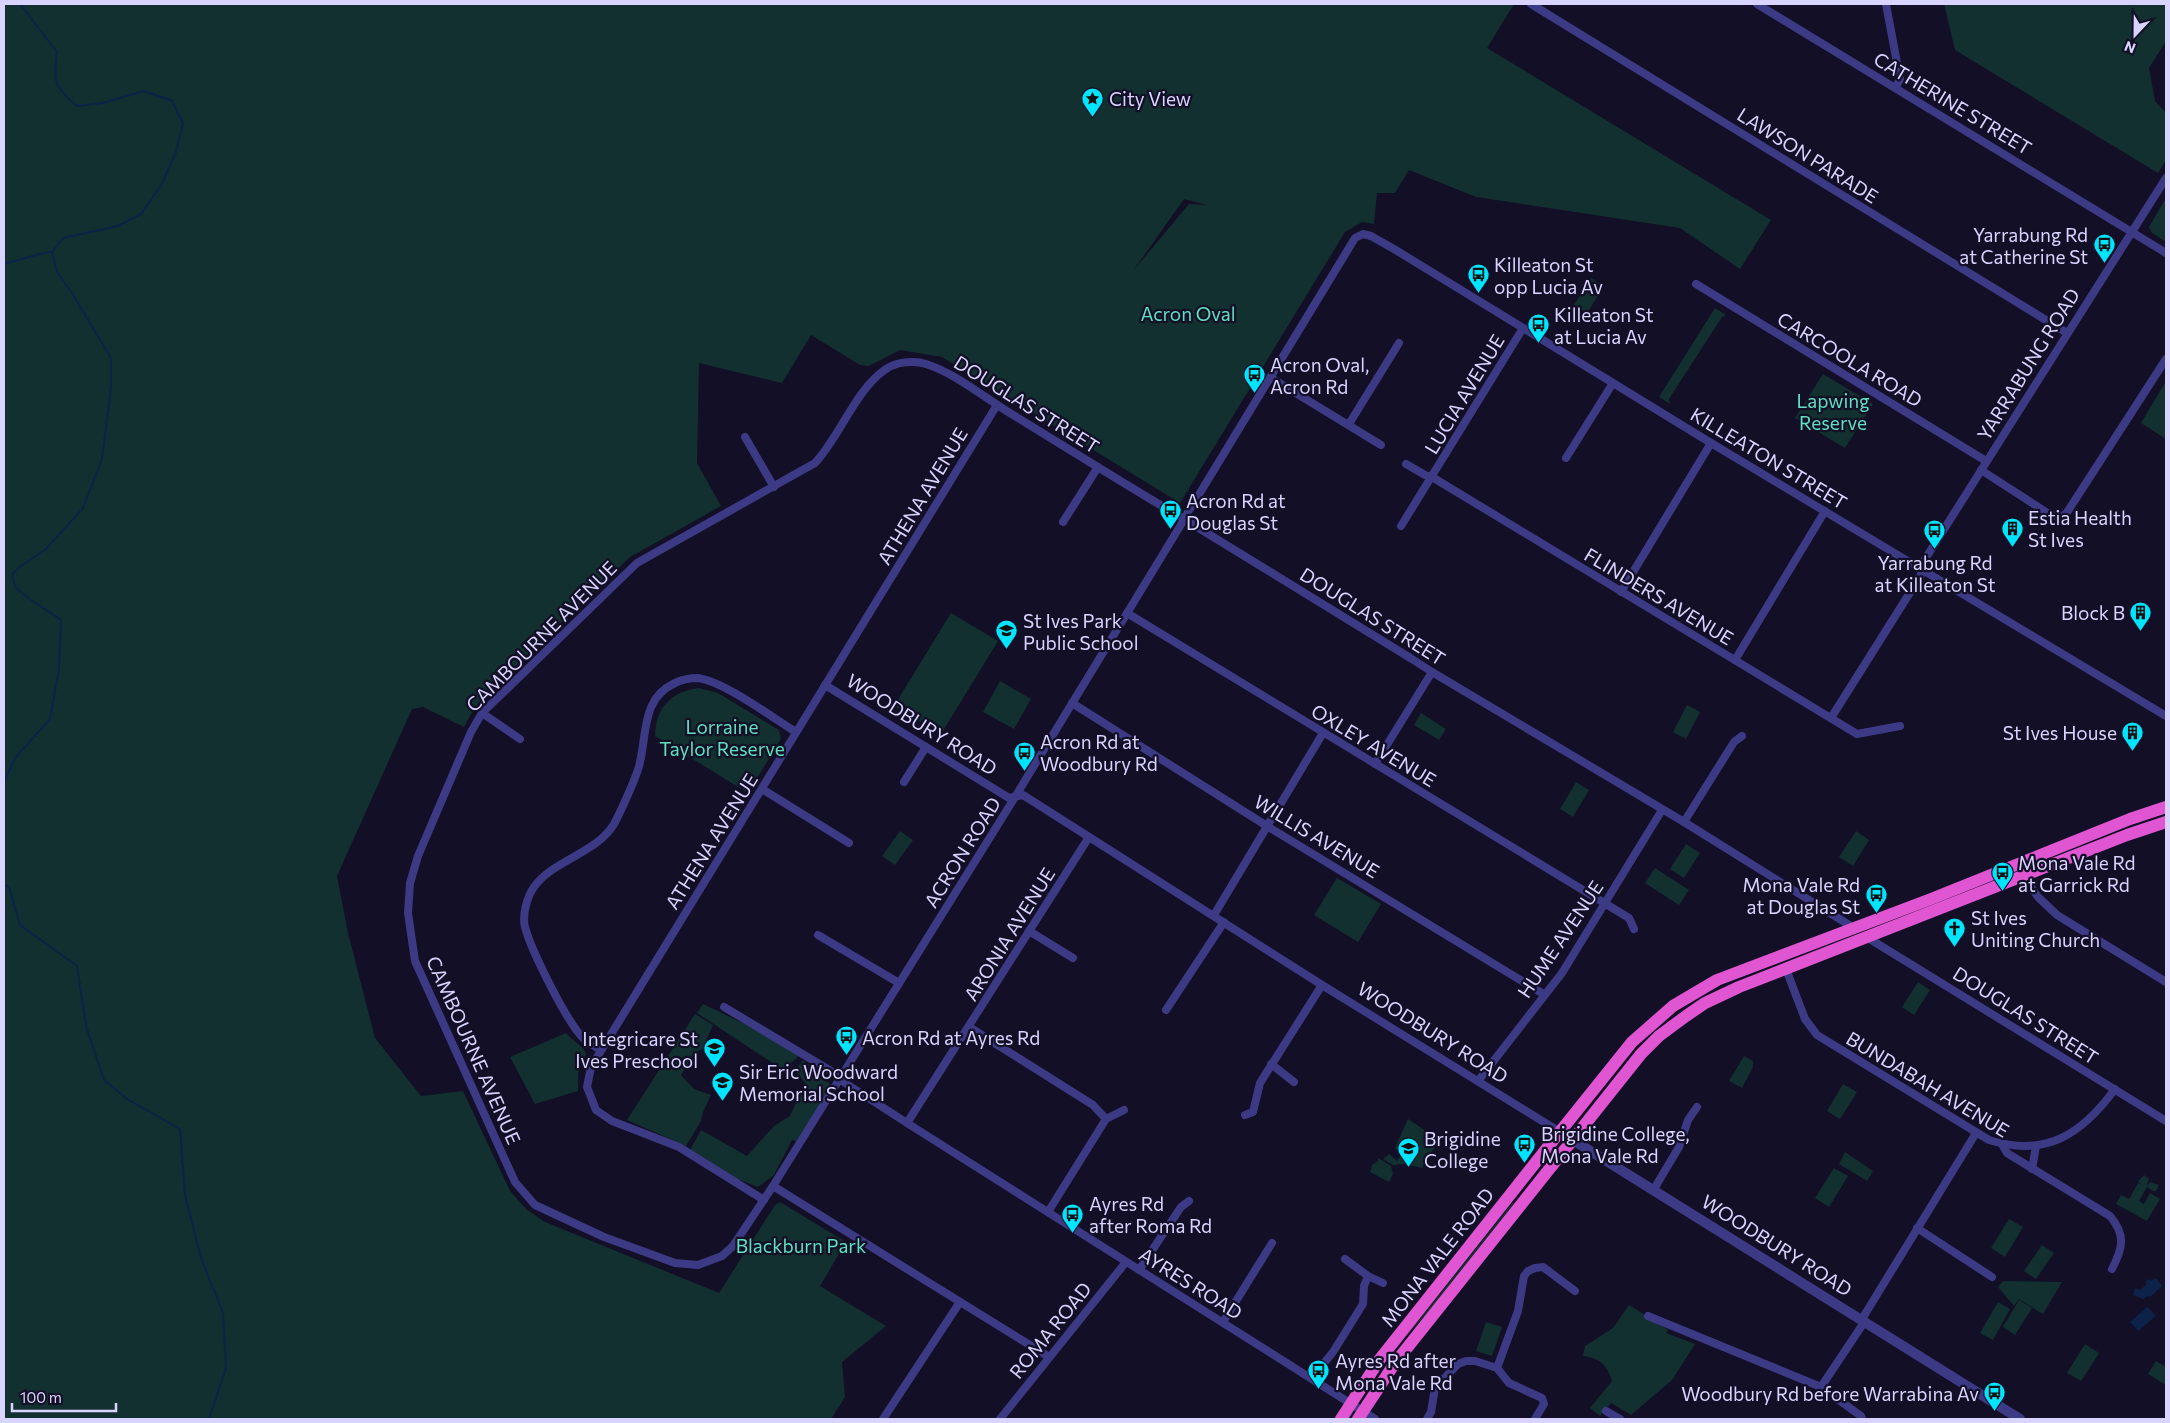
<svg xmlns="http://www.w3.org/2000/svg" width="2170" height="1423" font-family="Commissioner,sans-serif">
	<rect width="100%" height="100%" fill="#130f26"/>
	<g fill="#12302f" fill-rule="evenodd">
		<path d="M 4,4 L 1514,4 L 1487,48 L 1771,220 L 1740,269 L 1680,228 L 1476,197 L 1409,170 L 1395,193 L 1377,193 L 1374,224 L 1362,222 L 1345,232 L 1180,503 L 942,357 L 900,350 L 869,366 L 860,365 L 811,335 L 782,383 L 699,363 L 697,463 L 721,506 L 630,557 L 485,695 L 471,714 L 464,727 L 423,707 L 412,709 L 337,876 L 348,933 L 375,1038 L 421,1096 L 463,1091 L 510,1191 L 526,1209 L 545,1222 L 719,1293 L 775,1205 L 780,1202 L 846,1242 L 820,1286 L 886,1326 L 842,1362 L 845,1397 L 831,1419 L 4,1419 ZM 1184,199 L 1207,205 L 1189,204 L 1133,271 Z"/>
		<polygon points="1944,4 2166,4 2166,41 2149,68 2155,101 2166,113 2166,160 2158,173 1955,50"/>
		<polygon points="2166,198 2166,242 2152,233 2149,227"/>
		<polygon points="1591,278 1604,286 1587,313 1574,305"/>
		<polygon points="1715,308 1726,315 1722,317 1669,399 1670,404 1659,397"/>
		<polygon points="1823,374 1873,404 1845,448 1795,418"/>
		<polygon points="2166,381 2166,439 2141,423"/>
		<polygon points="951,613 998,641 941,734 894,706"/>
		<polygon points="1000,681 1031,699 1014,729 983,712"/>
		<path d="M 699,688 L 718,693 L 779,730 L 781,739 L 748,793 L 655,736 C 655,708 672,691 699,688 Z"/>
		<polygon points="1687,705 1700,712 1686,739 1673,732"/>
		<polygon points="1421,713 1446,729 1439,740 1414,725"/>
		<polygon points="1576,782 1589,790 1573,817 1560,809"/>
		<polygon points="900,831 913,840 895,865 882,856"/>
		<polygon points="1856,831 1869,840 1853,866 1839,857"/>
		<polygon points="1686,844 1700,853 1684,878 1670,869"/>
		<polygon points="1655,868 1689,890 1679,905 1645,883"/>
		<polygon points="1337,878 1381,904 1358,942 1314,915"/>
		<polygon points="1918,982 1930,990 1914,1015 1902,1007"/>
		<polygon points="703,1004 751,1027 799,1056 783,1070 697,1013"/>
		<polygon points="695,1014 713,1025 706,1041 710,1046 694,1053 681,1075 694,1089 711,1095 703,1112 701,1121 686,1146 627,1120"/>
		<path d="M 566,1033 C 571,1040 584,1046 586,1054 L 578,1073 L 578,1091 L 535,1104 L 510,1057 Z"/>
		<polygon points="1744,1056 1753,1061 1753,1067 1742,1088 1729,1081"/>
		<polygon points="803,1060 832,1086 796,1141 792,1140 774,1175 758,1187 730,1176 690,1150 701,1130 747,1156 774,1126 790,1116 805,1083 795,1071"/>
		<polygon points="1843,1084 1857,1092 1840,1119 1827,1111"/>
		<polygon points="1408,1119 1426,1131 1425,1134 1438,1142 1422,1168 1404,1164 1393,1165 1383,1159 1389,1154 1397,1161 1402,1154 1395,1148"/>
		<polygon points="1845,1152 1873,1171 1867,1181 1839,1164"/>
		<polygon points="1378,1158 1391,1166 1393,1174 1389,1182 1370,1172 1372,1165 1378,1161"/>
		<polygon points="1834,1168 1848,1176 1829,1207 1815,1198"/>
		<polygon points="2144,1175 2149,1179 2146,1187 2150,1182 2159,1185 2156,1191 2153,1191 2147,1187 2139,1201 2144,1204 2150,1193 2160,1199 2147,1221 2116,1204 2121,1195 2129,1199 2138,1183 2141,1184 2138,1181"/>
		<polygon points="1512,1203 1514,1203 1426,1315 1407,1335"/>
		<polygon points="2009,1219 2023,1227 2005,1257 1991,1248"/>
		<polygon points="2042,1245 2054,1253 2036,1279 2024,1271"/>
		<polygon points="2003,1281 2062,1282 2043,1314 2019,1299 2014,1306 1998,1287"/>
		<polygon points="2019,1300 2032,1308 2015,1335 2003,1327"/>
		<polygon points="1998,1302 2010,1309 1993,1340 1980,1333"/>
		<path d="M 1629,1305 L 1668,1330 L 1666,1333 L 1695,1344 L 1672,1380 L 1631,1415 L 1611,1403 L 1600,1416 L 1590,1408 L 1612,1381 C 1607,1365 1600,1358 1583,1356 L 1585,1346 L 1613,1328 Z"/>
		<polygon points="1486,1322 1502,1327 1492,1356 1476,1351"/>
		<polygon points="2085,1344 2099,1353 2081,1381 2067,1373"/>
		<polygon points="2156,1361 2166,1367 2166,1385 2148,1374"/>
	</g>
	<g fill="#0c2248">
		<polygon points="2156,1278 2162,1286 2150,1297 2148,1296 2143,1299 2133,1295 2135,1288 2140,1290 2147,1284 2145,1282 2149,1279 2151,1281"/>
		<polygon points="2147,1307 2156,1316 2138,1331 2130,1322"/>
	</g>
	<g fill="none" stroke-linecap="round" stroke-linejoin="round">
		<g stroke="#0c2248" stroke-width="2">
			<path d="M 4,263 C 20,262 34,253 52,252"/>
			<path d="M 4,782 L 15,758 L 50,719 L 59,669 L 61,620 L 28,598 L 15,587 L 12,574 L 21,566 L 46,549 L 83,508 L 102,459 L 111,387 L 111,358 L 72,293 L 57,272 L 52,252 L 63,238 L 118,226 L 141,214 L 162,184 L 176,152 L 183,123 L 172,101 L 144,91 L 103,103 L 77,106 C 54,87 53,81 57,52 L 20,4"/>
			<polyline points="4,885 9,887 20,925 77,966 86,1026 104,1080 127,1099 180,1129 185,1195 201,1258 223,1313 226,1368 209,1419"/>
		</g>
		<g stroke="#3d3a85" stroke-width="8">
			<polyline points="1531,4 2067,333"/>
			<polyline points="1757,4 2166,253"/>
			<polyline points="1886,4 1900,79 1896,87"/>
			<polyline points="1696,284 1986,461"/>
			<polyline points="1271,378 1381,445"/>
			<polyline points="1349,424 1399,343"/>
			<polyline points="745,437 774,487"/>
			<polyline points="1566,458 1613,383"/>
			<polyline points="1406,464 1425,475 1432,477 1857,734 1900,726"/>
			<polyline points="1981,470 2049,514 2059,517 2066,514 2166,359"/>
			<polyline points="1063,522 1098,467"/>
			<polyline points="1401,526 1523,328"/>
			<polyline points="1621,592 1711,443"/>
			<polyline points="1127,613 1629,918 1634,929"/>
			<polyline points="1735,660 1825,511"/>
			<polyline points="825,685 1009,798 1023,795 1322,985 1560,1132"/>
			<polyline points="1072,703 1267,826 1545,995"/>
			<polyline points="482,713 520,739"/>
			<polyline points="1831,718 1921,575 1922,564 2166,178"/>
			<polyline points="1375,764 1432,672"/>
			<polyline points="904,782 926,747"/>
			<polyline points="762,789 849,843"/>
			<polyline points="1684,822 1734,742 1742,736"/>
			<polyline points="2021,873 2038,897 2057,915 2166,982"/>
			<polyline points="1214,915 1323,733"/>
			<path d="M 1854,928 L 1684,822 L 1432,672 L 1412,659 L 1184,519 C 1124,484 1064,446 1005,410 C 980,394 954,373 926,364 C 914,360 896,362 886,369 C 855,390 841,435 815,463 L 637,563 L 482,713 L 471,732 L 418,856 L 410,883 L 408,913 L 415,961 L 515,1182 L 535,1205 L 604,1237 L 675,1263 L 698,1265 L 722,1256 L 733,1246 L 773,1186 L 1015,797 L 1182,523 C 1185,517 1188,511 1192,506 L 1355,238 L 1363,234 L 1371,236 L 1394,249 L 1711,443 L 2166,716"/>
			<polyline points="1029,931 1073,958"/>
			<polyline points="818,935 899,983"/>
			<polyline points="1868,938 2166,1121"/>
			<path d="M 1786,969 L 1805,1019 L 1817,1035 L 1989,1140 C 2046,1158 2082,1134 2115,1089"/>
			<polyline points="724,1007 836,1074 842,1081 907,1123 1375,1419"/>
			<polyline points="1166,1010 1224,922"/>
			<polyline points="969,1027 1093,1105 1106,1119 1124,1110"/>
			<path d="M 601,1050 C 596,1047 590,1044 585,1040 C 568,1025 531,950 525,927 C 522,915 527,897 534,887 C 553,860 597,853 614,824 C 620,813 638,774 640,762 C 647,732 642,698 675,683 C 680,680 691,678 697,678 C 722,680 773,718 796,732"/>
			<polyline points="1271,1064 1294,1082"/>
			<polyline points="1478,1081 1562,973 1662,810"/>
			<polyline points="1245,1115 1253,1112 1260,1083 1322,985"/>
			<polyline points="907,1123 1089,837"/>
			<path d="M 2002,1144 L 2007,1153 L 2110,1216 C 2126,1235 2123,1248 2112,1269"/>
			<polyline points="2032,1169 2036,1146"/>
			<polyline points="773,1186 1049,1357"/>
			<polyline points="1654,1189 1679,1147 1688,1120 1697,1107"/>
			<polyline points="764,1200 679,1147 612,1121 596,1110 587,1087 591,1067 997,405"/>
			<polyline points="1048,1212 1106,1119"/>
			<polyline points="1917,1228 1992,1277"/>
			<polyline points="1345,1259 1368,1276 1383,1283"/>
			<polyline points="1139,1270 1181,1207 1189,1201"/>
			<polyline points="1648,1316 1821,1387 1861,1416 1862,1419"/>
			<polyline points="1862,1319 1976,1133"/>
			<polyline points="1223,1322 1272,1243"/>
			<polyline points="1497,1368 1518,1311 1524,1276 1528,1271 1535,1268 1543,1267 1575,1291"/>
			<polyline points="1312,1378 1333,1352 1363,1304 1364,1286 1368,1276"/>
			<polyline points="1821,1387 1865,1321"/>
			<polyline points="1606,1411 1620,1419"/>
			<polyline points="883,1419 960,1302"/>
			<polyline points="1000,1419 1126,1262"/>
			<polyline points="1427,1419 1431,1412 1435,1388 1458,1364 1466,1361 1475,1361 1497,1368 1509,1383 1542,1398 1544,1404 1535,1419"/>
		</g>
		<polyline stroke="#3d3a85" stroke-width="10" points="1560,1132 2020,1419"/>
		<g stroke="#e055d1" stroke-width="12">
			<polyline points="1341,1419 1380,1359 1555,1138 1632,1042 1673,1006 1717,980 1931,899 2130,819 2166,807"/>
			<polyline points="1358,1419 1395,1363 1641,1054 1659,1036 1686,1016 1705,1003 1739,987 2127,835 2166,822"/>
		</g>
	</g>
	<defs>
		<symbol id="sight-pin" viewBox="-11 -11 22 30"><path d="M0 17L-7.5 6A9.5 9.5 0 1 1 7.5 6Z" fill="#00e5ff" stroke="#130f26"/><path d="M0-6L1.8-2.2L6-1.7L2.9 1.2L3.7 5.4L0 3.3L-3.7 5.4L-2.9 1.2L-6-1.7L-1.8-2.2Z" fill="#111"/></symbol>
		<symbol id="bus-pin" viewBox="-11 -11 22 30"><path d="M0 17L-7.5 6A9.5 9.5 0 1 1 7.5 6Z" fill="#00e5ff" stroke="#130f26"/><path d="M-5-6H5V4H4V6H2V4H-2V6H-4V4H-5ZM-3.5-4V0h7V-4ZM-3.5 1.2v1.5H-2V1.2ZM2 1.2v1.5H3.5V1.2Z" fill="#111"/></symbol>
		<symbol id="building-pin" viewBox="-11 -11 22 30"><path d="M0 17L-7.5 6A9.5 9.5 0 1 1 7.5 6Z" fill="#00e5ff" stroke="#130f26"/><path d="M-4-6H4V6H1V3H-1V6H-4ZM-2.5-4.3h1.7v1.8h-1.7ZM.8-4.3h1.7v1.8H.8ZM-2.5-1h1.7V.8h-1.7ZM.8-1h1.7V.8H.8Z" fill="#111"/></symbol>
		<symbol id="school-pin" viewBox="-11 -11 22 30"><path d="M0 17L-7.5 6A9.5 9.5 0 1 1 7.5 6Z" fill="#00e5ff" stroke="#130f26"/><path d="M0-5L7-2L0 1L-7-2ZM-4 1L0 2.5L4 1V4Q0 6-4 4Z" fill="#111"/></symbol>
		<symbol id="church-pin" viewBox="-11 -11 22 30"><path d="M0 17L-7.5 6A9.5 9.5 0 1 1 7.5 6Z" fill="#00e5ff" stroke="#130f26"/><path d="M-1.2-6h2.4v3.5h3.3v2.4h-3.3V6h-2.4V-.1h-3.3v-2.4h3.3Z" fill="#111"/></symbol>
	</defs>
	<g fill-rule="evenodd">
		<use href="#sight-pin" x="1080" y="86" width="25" height="34"/>
		<use href="#bus-pin" x="2092" y="232" width="25" height="34"/>
		<use href="#bus-pin" x="1466" y="262" width="25" height="34"/>
		<use href="#bus-pin" x="1526" y="312" width="25" height="34"/>
		<use href="#bus-pin" x="1242" y="362" width="25" height="34"/>
		<use href="#bus-pin" x="1158" y="498" width="25" height="34"/>
		<use href="#building-pin" x="2000" y="516" width="25" height="34"/>
		<use href="#bus-pin" x="1922" y="518" width="25" height="34"/>
		<use href="#building-pin" x="2128" y="600" width="25" height="34"/>
		<use href="#school-pin" x="994" y="618" width="25" height="34"/>
		<use href="#building-pin" x="2120" y="720" width="25" height="34"/>
		<use href="#bus-pin" x="1012" y="740" width="25" height="34"/>
		<use href="#bus-pin" x="1990" y="860" width="25" height="34"/>
		<use href="#bus-pin" x="1864" y="882" width="25" height="34"/>
		<use href="#church-pin" x="1942" y="916" width="25" height="34"/>
		<use href="#bus-pin" x="834" y="1024" width="25" height="34"/>
		<use href="#school-pin" x="702" y="1036" width="25" height="34"/>
		<use href="#school-pin" x="710" y="1070" width="25" height="34"/>
		<use href="#bus-pin" x="1512" y="1132" width="25" height="34"/>
		<use href="#school-pin" x="1396" y="1136" width="25" height="34"/>
		<use href="#bus-pin" x="1060" y="1202" width="25" height="34"/>
		<use href="#bus-pin" x="1306" y="1358" width="25" height="34"/>
		<use href="#bus-pin" x="1982" y="1380" width="25" height="34"/>
	</g>
	<g text-anchor="middle" dominant-baseline="central" stroke-width="4.5" stroke-linejoin="round" paint-order="stroke">
		<g font-size="19" fill="#d9d4ff" stroke="#130f26" text-anchor="start">
			<text x="1109" y="98">City View</text>
			<text x="2088" y="234" text-anchor="end">Yarrabung Rd<tspan x="2088" dy="22">at Catherine St</tspan></text>
			<text x="1494" y="264">Killeaton St<tspan x="1494" dy="22">opp Lucia Av</tspan></text>
			<text x="1554" y="314">Killeaton St<tspan x="1554" dy="22">at Lucia Av</tspan></text>
			<text x="1270" y="364">Acron Oval,<tspan x="1270" dy="22">Acron Rd</tspan></text>
			<text x="1186" y="500">Acron Rd at<tspan x="1186" dy="22">Douglas St</tspan></text>
			<text x="2028" y="517">Estia Health<tspan x="2028" dy="22">St Ives</tspan></text>
			<text x="1935" y="562" text-anchor="middle">Yarrabung Rd<tspan x="1935" dy="22">at Killeaton St</tspan></text>
			<text x="2125" y="612" text-anchor="end">Block B</text>
			<text x="1023" y="620">St Ives Park<tspan x="1023" dy="22">Public School</tspan></text>
			<text x="2117" y="732" text-anchor="end">St Ives House</text>
			<text x="1040" y="741">Acron Rd at<tspan x="1040" dy="22">Woodbury Rd</tspan></text>
			<text x="2018" y="862">Mona Vale Rd<tspan x="2018" dy="22">at Garrick Rd</tspan></text>
			<text x="1860" y="884" text-anchor="end">Mona Vale Rd<tspan x="1860" dy="22">at Douglas St</tspan></text>
			<text x="1971" y="917">St Ives<tspan x="1971" dy="22">Uniting Church</tspan></text>
			<text x="862" y="1037">Acron Rd at Ayres Rd</text>
			<text x="698" y="1038" text-anchor="end">Integricare St<tspan x="698" dy="22">Ives Preschool</tspan></text>
			<text x="739" y="1071">Sir Eric Woodward<tspan x="739" dy="22">Memorial School</tspan></text>
			<text x="1541" y="1133">Brigidine College,<tspan x="1541" dy="22">Mona Vale Rd</tspan></text>
			<text x="1424" y="1138">Brigidine<tspan x="1424" dy="22">College</tspan></text>
			<text x="1089" y="1203">Ayres Rd<tspan x="1089" dy="22">after Roma Rd</tspan></text>
			<text x="1335" y="1360">Ayres Rd after<tspan x="1335" dy="22">Mona Vale Rd</tspan></text>
			<text x="1979" y="1393" text-anchor="end">Woodbury Rd before Warrabina Av</text>
		</g>
		<g font-size="19" fill="#d9d4ff" stroke="#130f26">
			<text transform="translate(1953 103) rotate(31)">CATHERINE STREET</text>
			<text transform="translate(1808 155) rotate(32)">LAWSON PARADE</text>
			<text transform="translate(1850 359) rotate(31)">CARCOOLA ROAD</text>
			<text transform="translate(2028 364) rotate(-58)">YARRABUNG ROAD</text>
			<text transform="translate(1464 394) rotate(-59)">LUCIA AVENUE</text>
			<text transform="translate(1027 404) rotate(32)">DOUGLAS STREET</text>
			<text transform="translate(1769 458) rotate(31)">KILLEATON STREET</text>
			<text transform="translate(922 496) rotate(-59)">ATHENA AVENUE</text>
			<text transform="translate(1659 596) rotate(31)">FLINDERS AVENUE</text>
			<text transform="translate(1373 616) rotate(32)">DOUGLAS STREET</text>
			<text transform="translate(541 636) rotate(-45)">CAMBOURNE AVENUE</text>
			<text transform="translate(922 724) rotate(32)">WOODBURY ROAD</text>
			<text transform="translate(1374 745) rotate(31)">OXLEY AVENUE</text>
			<text transform="translate(1317 836) rotate(31)">WILLIS AVENUE</text>
			<text transform="translate(711 841) rotate(-58)">ATHENA AVENUE</text>
			<text transform="translate(962 852) rotate(-58)">ACRON ROAD</text>
			<text transform="translate(1009 934) rotate(-58)">ARONIA AVENUE</text>
			<text transform="translate(1560 939) rotate(-56)">HUME AVENUE</text>
			<text transform="translate(2026 1015) rotate(32)">DOUGLAS STREET</text>
			<text transform="translate(1433 1032) rotate(32)">WOODBURY ROAD</text>
			<text transform="translate(474 1050) rotate(66)">CAMBOURNE AVENUE</text>
			<text transform="translate(1928 1084) rotate(31)">BUNDABAH AVENUE</text>
			<text transform="translate(1777 1245) rotate(32)">WOODBURY ROAD</text>
			<text transform="translate(1437 1257) rotate(-52)">MONA VALE ROAD</text>
			<text transform="translate(1191 1283) rotate(32)">AYRES ROAD</text>
			<text transform="translate(1050 1330) rotate(-51)">ROMA ROAD</text>
		</g>
		<g font-size="19" fill="#5fe0c0" stroke="#130f26">
			<text x="1188" y="313">Acron Oval</text>
			<text x="1833" y="400">Lapwing<tspan x="1833" dy="22">Reserve</tspan></text>
			<text x="722" y="726">Lorraine<tspan x="722" dy="22">Taylor Reserve</tspan></text>
			<text x="801" y="1245">Blackburn Park</text>
		</g>
	</g>
	<rect width="2170" height="1423" fill="none" stroke="#d9d4ff" stroke-width="10"/>
	<g transform="translate(2135 35) rotate(202)" stroke="#130f26" stroke-width="4" paint-order="stroke">
	<path d="M0-4L9 19L0 12L-9 19Z" fill="#d9d4ff"/>
	<text y="-8" font-size="14" font-weight="bold" text-anchor="middle" fill="#d9d4ff">N</text>
	</g>
	<path d="M12 1403v8h104v-8" fill="none" stroke="#d9d4ff" stroke-width="2.5"/>
	<text x="20" y="1403" font-size="15" fill="#d9d4ff" stroke="#130f26" stroke-width="4" paint-order="stroke">100 m</text>
</svg>
